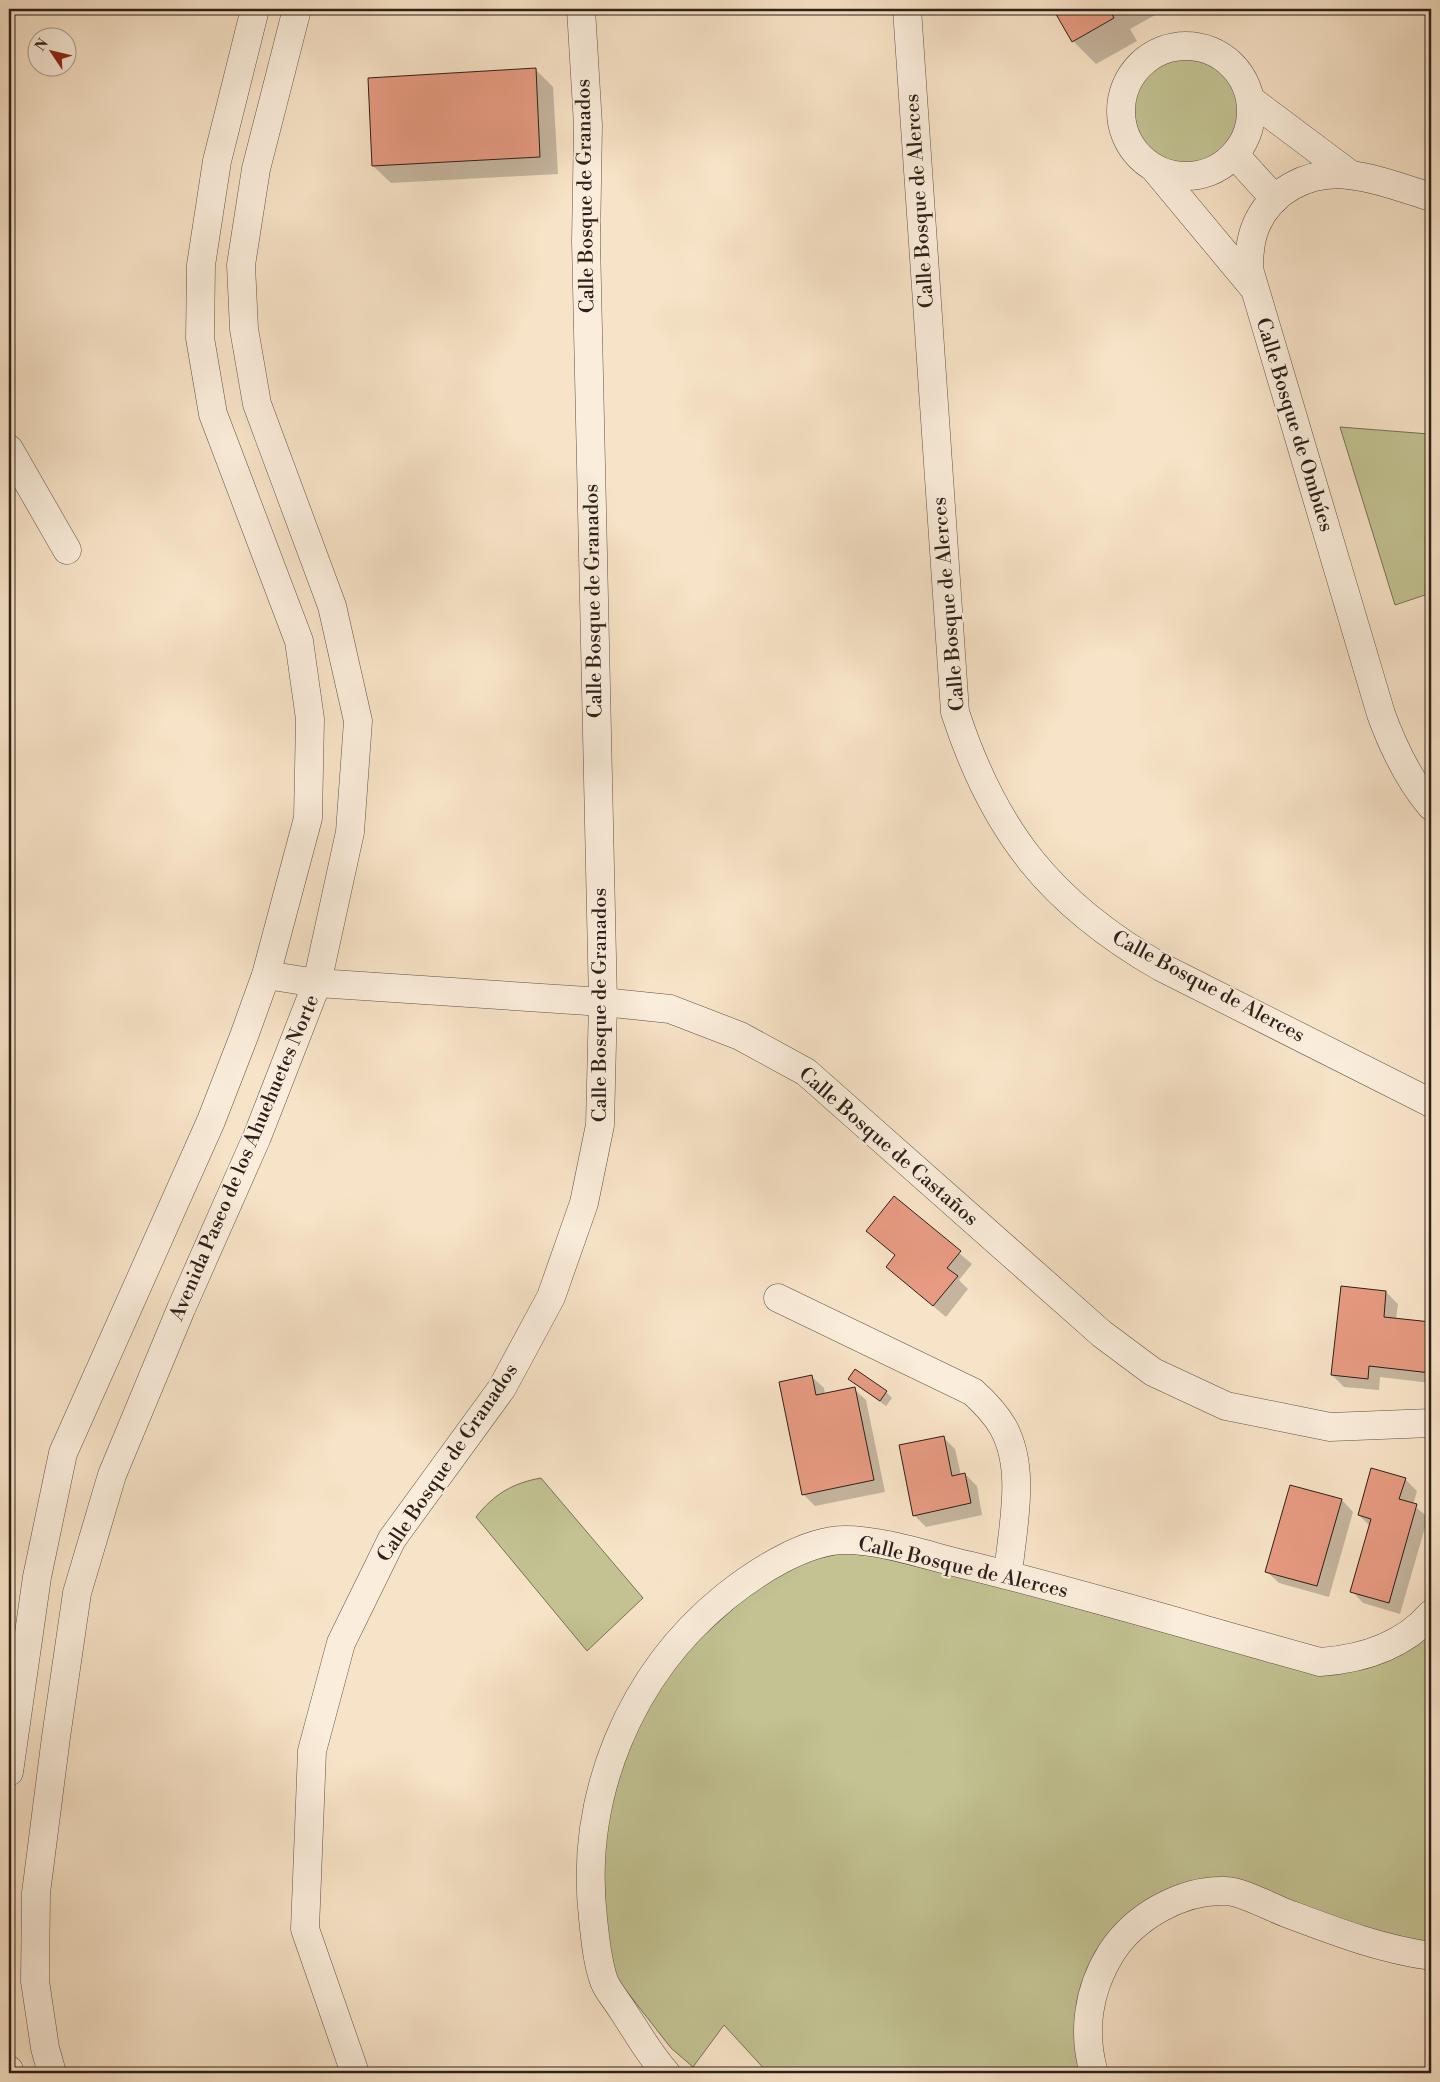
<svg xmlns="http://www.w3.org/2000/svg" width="1440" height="2082" font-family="'Libre Bodoni',serif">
	<rect width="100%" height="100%" fill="#f7e3c7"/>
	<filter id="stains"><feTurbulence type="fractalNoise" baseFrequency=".004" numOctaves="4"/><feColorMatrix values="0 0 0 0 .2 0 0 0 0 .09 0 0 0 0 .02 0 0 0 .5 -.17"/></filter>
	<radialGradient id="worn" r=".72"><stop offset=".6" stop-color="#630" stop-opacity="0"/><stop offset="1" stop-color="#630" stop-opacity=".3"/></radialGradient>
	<g fill="#c2c292" stroke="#787156">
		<circle cx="1186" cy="111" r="54"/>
		<polygon points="1340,427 1429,434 1431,441 1431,593 1395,605"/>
		<path d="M 541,1478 L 643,1598 L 587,1651 L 476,1517 C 494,1494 513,1483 541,1478 Z"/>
		<path d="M 843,1553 L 874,1556 L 1004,1588 L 1319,1675 C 1346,1673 1371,1670 1396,1657 C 1408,1650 1420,1640 1431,1632 L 1431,1943 L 1375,1932 L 1230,1881 L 1214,1878 L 1187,1882 L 1161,1892 L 1138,1906 L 1117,1925 L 1083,2073 L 768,2073 L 724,2025 L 693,2067 L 671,2048 L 617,1979 L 607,1938 L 603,1855 L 609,1814 L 619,1774 L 634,1735 L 650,1703 L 670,1673 L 693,1645 L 746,1597 L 776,1577 L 807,1561 Z"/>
	</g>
	<g fill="#0003">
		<polygon points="1055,9 1166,9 1130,29 1137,41 1096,64 1073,41"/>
		<polygon points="535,69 553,87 558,174 391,183 373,166"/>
		<polygon points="894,1198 972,1264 959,1280 968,1289 946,1317 887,1267 896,1256 868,1231"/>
		<polygon points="1386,1292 1398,1304 1396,1320 1431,1324 1431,1383 1380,1377 1379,1390 1344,1387 1332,1375"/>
		<polygon points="812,1377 824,1388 825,1395 854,1389 866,1400 885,1492 815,1506 803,1494"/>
		<polygon points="855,1384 886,1392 892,1398 886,1406"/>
		<polygon points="943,1437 955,1449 961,1475 965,1474 977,1486 982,1515 926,1527 914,1515"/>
		<polygon points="1405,1479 1417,1491 1413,1505 1428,1517 1400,1614 1363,1603 1352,1591 1370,1526 1359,1515"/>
		<polygon points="1342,1500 1353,1512 1329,1597 1279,1583 1267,1572"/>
	</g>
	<g fill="#e79b82" stroke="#2d201b">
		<polygon points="1053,9 1109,9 1114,18 1072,42"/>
		<polygon points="536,68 540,157 372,166 368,78"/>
		<polygon points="894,1196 961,1251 947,1268 958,1276 933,1306 886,1267 895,1255 866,1231"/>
		<polygon points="1341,1286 1386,1291 1384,1317 1431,1322 1431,1373 1369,1366 1368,1379 1331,1375"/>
		<polygon points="855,1369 887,1391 880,1401 848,1379"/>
		<polygon points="812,1375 816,1395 855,1387 874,1480 802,1495 779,1382"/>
		<polygon points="944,1436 952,1476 965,1473 971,1503 913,1516 899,1445"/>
		<polygon points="1371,1468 1406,1478 1399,1499 1417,1504 1389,1603 1350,1592 1371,1519 1358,1515"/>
		<polygon points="1290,1485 1342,1499 1317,1586 1265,1572"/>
	</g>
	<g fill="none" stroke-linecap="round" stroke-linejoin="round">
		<defs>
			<g id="minor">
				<path d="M 907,9 L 955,712 C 994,832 1051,904 1161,967 L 1431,1103"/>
				<circle cx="1186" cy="111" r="65"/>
				<polyline points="1251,100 1351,175"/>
				<polyline points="1235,155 1275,199"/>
				<polyline points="1154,168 1253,287"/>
				<path d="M 1431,197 C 1405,189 1377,178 1349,175 C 1309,170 1268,191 1254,231 C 1250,243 1249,256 1249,269 L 1381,714 C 1393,747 1408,779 1431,806"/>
				<polyline points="9,449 67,550"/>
				<polyline points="266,975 317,983 603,1002 670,1009 740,1036 806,1072 1102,1334 1153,1372 1226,1406 1330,1427 1431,1423"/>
				<path d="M 778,1298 L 973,1392 C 984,1402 995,1413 1003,1427 C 1027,1470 1012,1528 1008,1575"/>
				<polyline points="355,2073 305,1929 312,1751 341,1643 392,1539 502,1388 551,1297 584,1203 600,1125 603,1002 586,241 588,125 581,9"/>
				<path d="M 666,2073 C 649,2054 637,2032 623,2011 C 617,2001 608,1991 604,1981 C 597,1961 595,1938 593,1918 C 579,1796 630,1674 725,1597 C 755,1573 805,1540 845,1540 C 885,1540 931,1557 971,1566 C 1088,1595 1204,1630 1320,1662 C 1362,1659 1403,1646 1431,1614"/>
				<path d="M 1094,2073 C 1082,2032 1088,1990 1111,1953 C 1134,1917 1182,1889 1226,1891 C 1240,1891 1271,1907 1286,1913 C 1334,1931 1380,1949 1431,1956"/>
			</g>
			<g id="tertiary">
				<polyline points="9,1772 37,1577 63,1453 211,1121 244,1036 266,975 308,818 310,719 299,641 213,414 200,338 201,265 217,161 255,9"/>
				<polyline points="9,2070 10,2073"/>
				<polyline points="52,2073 45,2048 35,1981 36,1893 56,1737 77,1593 112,1475 181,1309 257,1137 317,983 350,832 358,721 332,606 257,404 244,329 241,265 256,169 297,9"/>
			</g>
		</defs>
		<use href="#minor" stroke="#605146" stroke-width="29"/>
		<use href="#tertiary" stroke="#605146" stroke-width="29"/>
		<use href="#minor" stroke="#faeddb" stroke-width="28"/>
		<use href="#tertiary" stroke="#faeddb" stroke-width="28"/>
	</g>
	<g text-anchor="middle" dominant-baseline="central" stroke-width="4" stroke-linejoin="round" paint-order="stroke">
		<g font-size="20" fill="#2d201b" stroke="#faeddb">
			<text transform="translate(586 196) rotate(-91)">Calle Bosque de Granados</text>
			<text transform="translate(920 201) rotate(-94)">Calle Bosque de Alerces</text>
			<text transform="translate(1294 425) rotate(73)">Calle Bosque de Ombúes</text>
			<text transform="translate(594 601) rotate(-91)">Calle Bosque de Granados</text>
			<text transform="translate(949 604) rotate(-95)">Calle Bosque de Alerces</text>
			<text transform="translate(1208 987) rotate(28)">Calle Bosque de Alerces</text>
			<text transform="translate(600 1005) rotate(-90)">Calle Bosque de Granados</text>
			<text transform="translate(888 1147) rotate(41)">Calle Bosque de Castaños</text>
			<text transform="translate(245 1158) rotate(-67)">Avenida Paseo de los Ahuehuetes Norte</text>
			<text transform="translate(448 1463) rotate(-56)">Calle Bosque de Granados</text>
			<text transform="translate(963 1568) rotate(13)">Calle Bosque de Alerces</text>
		</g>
	</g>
	<rect width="1440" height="2082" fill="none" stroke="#f7e3c7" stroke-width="30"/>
	<rect x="10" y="10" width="1420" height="2062" fill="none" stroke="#2d201b" stroke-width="2.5"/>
	<rect x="15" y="15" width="1410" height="2052" fill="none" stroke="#2d201b"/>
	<g transform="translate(52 52) rotate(305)"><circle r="24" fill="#faeddb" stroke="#a89b8e"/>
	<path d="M0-4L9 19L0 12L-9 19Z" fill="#8f2418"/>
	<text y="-8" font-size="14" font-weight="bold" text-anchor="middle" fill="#2d201b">N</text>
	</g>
	<rect width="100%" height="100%" filter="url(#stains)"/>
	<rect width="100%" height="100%" fill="url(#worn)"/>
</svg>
